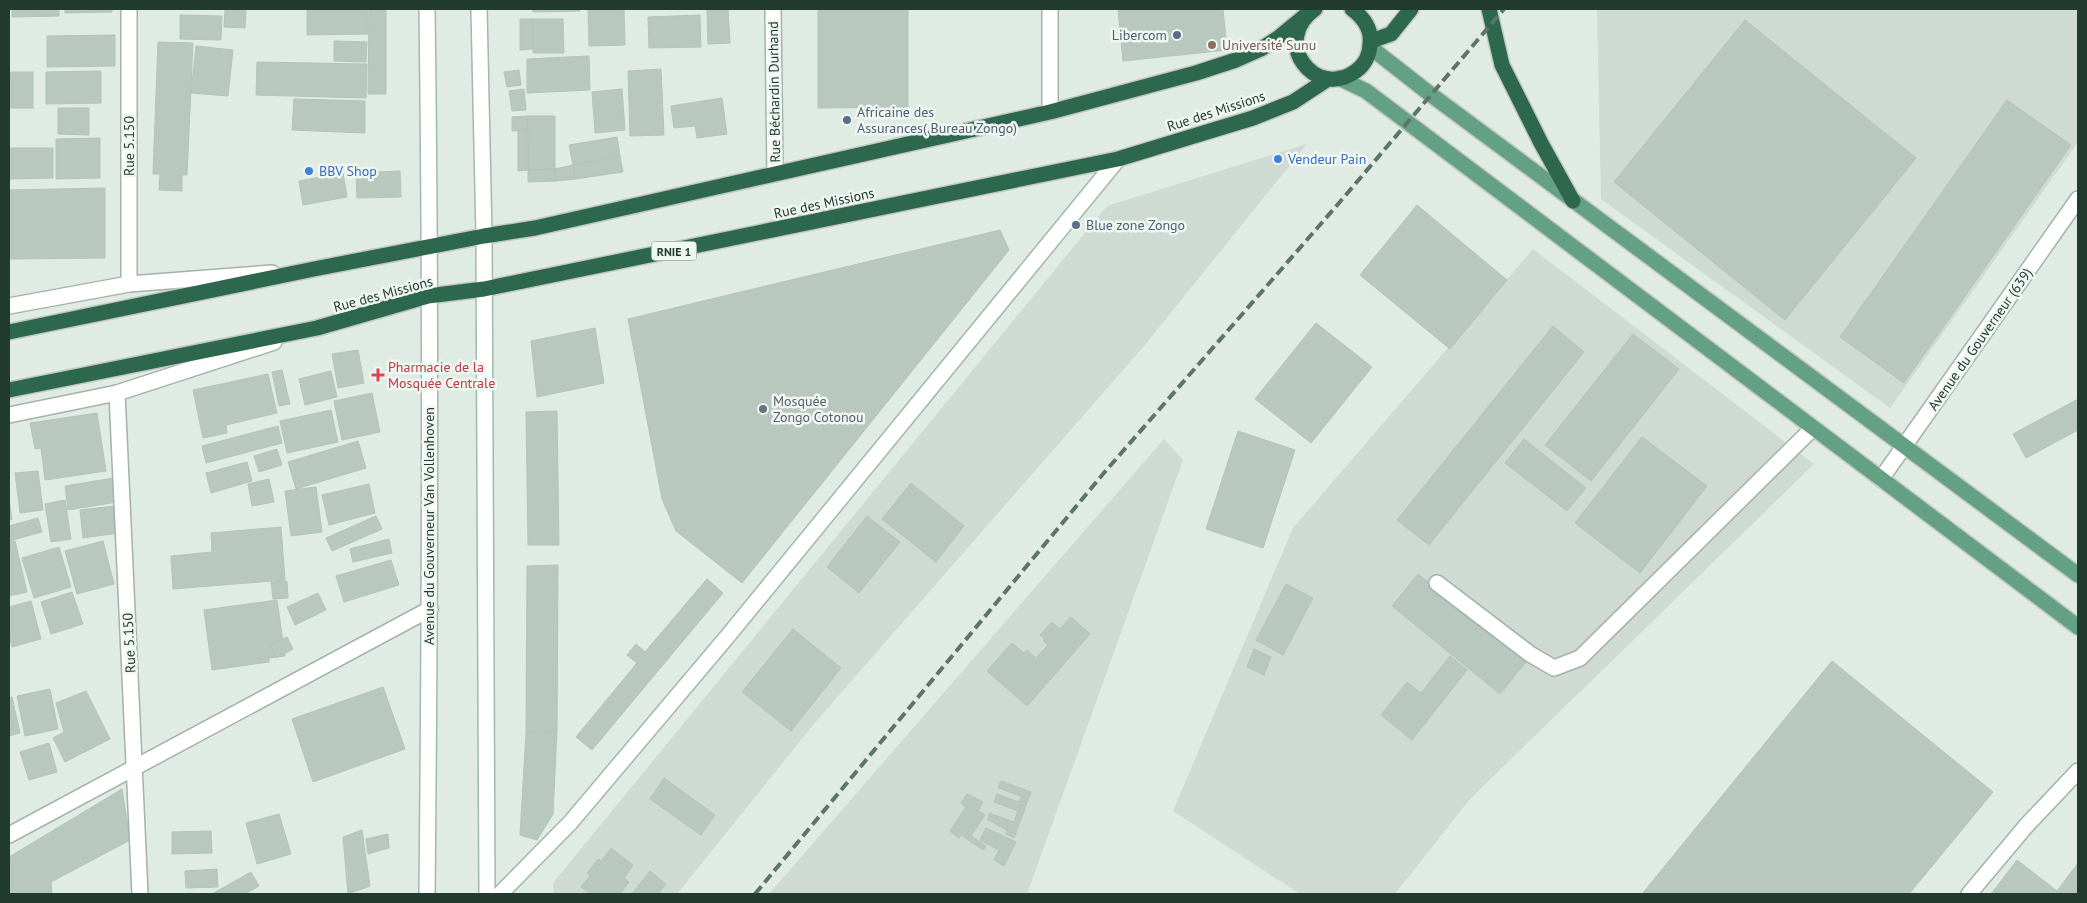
<svg xmlns="http://www.w3.org/2000/svg" width="2087" height="903" font-family="'PT Sans',sans-serif">
	<rect width="100%" height="100%" fill="#e0ebe3"/>
	<g fill="#cedad2">
		<polygon points="1597,9 2078,9 2078,142 1890,408 1601,199"/>
		<polygon points="1307,144 1144,346 813,725 677,894 554,894 553,883 1107,206"/>
		<polygon points="1533,249 1814,464 1470,799 1395,894 1300,894 1173,811 1293,528"/>
		<polygon points="1164,439 1183,460 1027,894 769,894"/>
	</g>
	<g fill="#b8c8be" stroke="#b2c4b8">
		<polygon points="12,9 59,9 59,16 12,17"/>
		<polygon points="65,9 112,9 112,12 65,13"/>
		<polygon points="225,9 246,9 245,28 224,27"/>
		<polygon points="307,9 368,9 368,34 307,35"/>
		<polygon points="369,9 386,9 386,94 368,94"/>
		<polygon points="533,9 580,9 580,11 533,12"/>
		<polygon points="588,9 624,9 625,45 589,46"/>
		<polygon points="707,9 728,9 730,43 708,44"/>
		<polygon points="818,9 908,9 908,107 818,108"/>
		<polygon points="1128,9 1223,9 1227,50 1123,61 1118,10"/>
		<polygon points="180,15 222,16 221,40 180,39"/>
		<polygon points="700,15 701,47 649,48 648,17"/>
		<polygon points="520,19 533,19 533,49 520,50"/>
		<polygon points="533,19 563,19 564,53 533,53"/>
		<polygon points="1745,20 1916,158 1785,320 1614,182"/>
		<polygon points="115,35 115,66 47,67 47,36"/>
		<polygon points="334,41 367,42 366,62 334,61"/>
		<polygon points="158,42 193,43 187,175 182,175 182,191 159,190 160,174 153,174"/>
		<polygon points="196,46 233,50 228,96 191,93"/>
		<polygon points="589,56 590,90 527,93 527,59"/>
		<polygon points="257,62 367,64 366,98 256,95"/>
		<polygon points="661,69 664,135 630,136 628,71"/>
		<polygon points="519,70 521,85 507,87 504,72"/>
		<polygon points="101,71 101,103 46,104 46,72"/>
		<rect x="9" y="72" width="24" height="36"/>
		<polygon points="524,89 526,110 512,111 509,91"/>
		<polygon points="622,89 625,130 595,133 592,92"/>
		<polygon points="722,98 727,134 697,138 695,126 674,128 671,106"/>
		<polygon points="294,99 365,101 365,133 292,130"/>
		<polygon points="2007,100 2071,145 1904,383 1840,337"/>
		<polygon points="58,108 89,108 89,135 58,134"/>
		<polygon points="527,116 555,116 555,169 528,170"/>
		<polygon points="527,116 528,130 512,131 512,117"/>
		<polygon points="528,130 528,170 518,171 518,131"/>
		<polygon points="617,137 620,156 573,165 569,145"/>
		<polygon points="100,138 100,178 56,179 56,139"/>
		<polygon points="9,148 53,148 53,178 9,179"/>
		<polygon points="620,156 623,172 575,179 573,165"/>
		<polygon points="573,165 575,179 556,181 555,169"/>
		<polygon points="555,169 556,181 528,182 528,170"/>
		<polygon points="400,171 401,197 357,198 356,173"/>
		<polygon points="343,173 347,197 303,205 299,181"/>
		<polygon points="105,188 105,258 9,259 9,190"/>
		<polygon points="1417,205 1507,280 1450,349 1360,275"/>
		<polygon points="1000,230 1009,250 742,583 676,531 662,499 628,319"/>
		<polygon points="1316,323 1372,367 1311,443 1255,399"/>
		<polygon points="1553,326 1584,352 1429,545 1397,520"/>
		<polygon points="595,328 604,383 537,397 531,341"/>
		<polygon points="1633,334 1679,369 1591,481 1545,445"/>
		<polygon points="358,350 364,383 338,388 332,354"/>
		<polygon points="282,370 290,404 279,406 272,372"/>
		<polygon points="331,371 337,397 305,405 299,379"/>
		<polygon points="268,374 277,413 226,425 227,433 203,438 193,390"/>
		<polygon points="372,393 380,432 342,440 334,401"/>
		<polygon points="2078,399 2078,430 2026,458 2013,434"/>
		<polygon points="331,410 338,442 287,453 280,421"/>
		<polygon points="557,411 559,545 528,545 526,412"/>
		<polygon points="97,413 106,471 45,480 41,448 35,449 30,423"/>
		<polygon points="278,426 282,443 206,463 202,446"/>
		<polygon points="1238,431 1295,450 1263,548 1206,529"/>
		<polygon points="1642,437 1707,486 1640,573 1575,523"/>
		<polygon points="1524,439 1586,488 1567,511 1505,463"/>
		<polygon points="358,441 366,468 296,489 288,462"/>
		<polygon points="277,449 282,465 259,472 254,456"/>
		<polygon points="247,462 252,481 211,493 206,473"/>
		<polygon points="38,471 43,510 20,513 15,473"/>
		<polygon points="114,478 117,502 68,510 65,486"/>
		<polygon points="269,479 274,502 252,506 248,484"/>
		<polygon points="911,483 964,526 936,562 882,519"/>
		<polygon points="369,484 375,513 329,525 322,495"/>
		<polygon points="316,487 322,532 291,536 285,491"/>
		<polygon points="9,499 12,519 9,520"/>
		<polygon points="65,500 71,539 51,542 45,504"/>
		<polygon points="114,506 118,533 83,538 80,510"/>
		<polygon points="376,516 382,529 332,551 326,538"/>
		<polygon points="867,516 900,542 859,593 827,567"/>
		<polygon points="38,518 42,532 9,541 9,526"/>
		<polygon points="281,527 285,580 173,589 171,556 212,552 211,533"/>
		<polygon points="389,539 392,553 353,562 350,549"/>
		<polygon points="15,541 27,592 9,596 9,542"/>
		<polygon points="103,541 114,584 77,594 65,551"/>
		<polygon points="59,547 71,587 34,598 22,558"/>
		<polygon points="391,560 399,585 344,602 336,576"/>
		<polygon points="558,565 557,731 526,733 527,566"/>
		<polygon points="1418,574 1526,662 1500,694 1392,606"/>
		<polygon points="707,579 723,593 592,750 576,737 637,663 627,655 636,644 645,652"/>
		<polygon points="287,581 288,598 273,599 271,582"/>
		<polygon points="1286,584 1313,598 1283,655 1256,640"/>
		<polygon points="72,592 83,624 51,634 41,602"/>
		<polygon points="318,593 326,610 295,625 287,607"/>
		<polygon points="277,600 285,656 269,658 269,662 212,670 204,610"/>
		<polygon points="31,601 41,639 12,647 9,636 9,607"/>
		<polygon points="1071,617 1090,634 1027,706 987,671 1012,643 1024,653 1027,650 1036,658 1048,645 1043,641 1045,639 1040,635 1052,622 1060,629"/>
		<polygon points="793,629 841,668 791,731 742,692"/>
		<polygon points="287,637 293,649 276,658 270,645"/>
		<polygon points="1254,649 1271,657 1264,675 1247,667"/>
		<polygon points="1450,656 1467,670 1412,740 1381,715 1407,682 1421,693"/>
		<polygon points="1832,661 1993,792 1909,894 1642,894"/>
		<polygon points="383,687 405,749 313,782 292,719"/>
		<polygon points="50,689 58,729 25,736 17,696"/>
		<polygon points="86,691 110,739 65,762 53,738 64,732 56,703"/>
		<polygon points="12,697 20,733 9,736 9,698"/>
		<polygon points="557,731 553,814 537,840 520,835 526,733"/>
		<polygon points="49,743 57,772 29,780 20,752"/>
		<polygon points="664,778 715,815 701,835 650,799"/>
		<polygon points="1001,781 1031,792 1014,838 1006,834 1007,830 988,820 989,813 1014,822 1018,811 994,802 997,794 1019,802 1021,796 998,788"/>
		<polygon points="122,789 130,840 51,882 52,894 9,894 9,857"/>
		<polygon points="967,794 983,802 978,811 985,815 971,836 986,846 983,850 961,835 959,838 950,831 966,807 961,803"/>
		<polygon points="279,814 291,854 257,864 246,823"/>
		<polygon points="986,828 1016,842 1004,866 994,860 999,850 980,840"/>
		<polygon points="362,830 370,886 348,894 343,837"/>
		<polygon points="211,831 212,853 172,854 172,832"/>
		<polygon points="388,834 389,848 368,854 366,839"/>
		<polygon points="611,848 633,865 624,878 629,882 620,894 591,894 581,887 590,876 587,873 598,859 601,861"/>
		<polygon points="2017,860 2057,891 2078,863 2078,894 1991,894"/>
		<polygon points="217,869 218,887 186,888 185,871"/>
		<polygon points="650,871 666,884 658,894 632,894"/>
		<polygon points="251,872 259,886 245,894 212,894"/>
	</g>
	<g fill="none" stroke-linecap="round" stroke-linejoin="round">
		<defs>
			<g id="lane">
				<polyline points="1437,583 1530,654 1554,668 1580,658 1813,428"/>
				<polyline points="1969,894 2026,826 2078,771"/>
			</g>
			<g id="street">
				<polyline points="129,9 129,284"/>
				<polyline points="773,9 775,174"/>
				<polyline points="1050,112 1050,9"/>
				<polyline points="9,306 129,284 272,273"/>
				<polyline points="117,393 140,894"/>
				<polyline points="9,415 117,393 274,342"/>
				<polyline points="1881,479 2078,199"/>
				<polyline points="9,835 430,609"/>
			</g>
			<g id="secondary">
				<path d="M 427,9 C 431,304 430,599 427,894"/>
				<polyline points="479,9 484,236 487,894"/>
				<polyline points="500,894 570,823 727,637 1118,159"/>
			</g>
			<g id="primary">
				<polyline points="1370,47 1430,94 2078,575"/>
				<polyline points="1339,78 1366,91 2078,627"/>
			</g>
			<g id="highway">
				<path d="M 1315,9 C 1270,41 1315,101 1356,71 C 1364,65 1370,55 1370,44 C 1372,29 1364,18 1352,9"/>
				<polyline points="1489,9 1502,65 1541,143 1573,201"/>
				<polyline points="1371,41 1391,34 1411,9"/>
				<polyline points="9,332 314,269 484,236 535,228 1050,112 1196,73 1236,60 1261,49 1278,38 1306,15"/>
				<polyline points="9,390 317,328 428,296 484,289 1118,159 1253,118 1293,102 1328,79"/>
			</g>
		</defs>
		<use href="#lane" stroke="#a3b3a9" stroke-width="18"/>
		<use href="#street" stroke="#a3b3a9" stroke-width="18"/>
		<use href="#secondary" stroke="#a1b9ab" stroke-width="18"/>
		<use href="#primary" stroke="#c1c8c4" stroke-width="18"/>
		<use href="#highway" stroke="#c1c8c4" stroke-width="18"/>
		<use href="#lane" stroke="#fff" stroke-width="15"/>
		<use href="#street" stroke="#fff" stroke-width="15"/>
		<use href="#secondary" stroke="#fff" stroke-width="15"/>
		<use href="#primary" stroke="#64a083" stroke-width="15"/>
		<use href="#highway" stroke="#2d674d" stroke-width="15"/>
		<polyline stroke="#5b7669" stroke-width="4" stroke-dasharray="10 5" stroke-linecap="butt" points="755,894 1103,474 1339,203 1504,9"/>
	</g>
	<g fill="#5c6f8a" stroke="#f0f7f2" stroke-width="2">
		<circle cx="1177" cy="35" r="5"/>
		<circle cx="847" cy="120" r="5"/>
		<circle cx="1076" cy="225" r="5"/>
	</g>
	<circle fill="#8d6e63" stroke="#f0f7f2" stroke-width="2" cx="1212" cy="45" r="5"/>
	<g fill="#3f7fe0" stroke="#f0f7f2" stroke-width="2">
		<circle cx="1278" cy="159" r="5"/>
		<circle cx="309" cy="171" r="5"/>
	</g>
	<path fill="#e0444e" stroke="#f0f7f2" stroke-width="2" d="M375.5 367.5h5v5h5v5h-5v5h-5v-5h-5v-5h5z"/>
	<circle fill="#6b7280" stroke="#f0f7f2" stroke-width="2" cx="763" cy="409" r="5"/>
	<g text-anchor="middle" dominant-baseline="central" stroke-width="5" stroke-linejoin="round" paint-order="stroke">
		<rect fill="#f0f7f2" stroke="#5f7369" stroke-width="1" x="651.5" y="241.5" width="45" height="19" rx="4"/>
		<g font-size="12" font-weight="bold" fill="#213b2e">
			<text x="674" y="251">RNIE 1</text>
		</g>
		<g font-size="14" fill="#4e5e75" stroke="#f0f7f2" text-anchor="start">
			<text x="1167" y="35" text-anchor="end">Libercom</text>
			<text x="857" y="112">Africaine des<tspan x="857" dy="16">Assurances( Bureau Zongo)</tspan></text>
			<text x="1086" y="225">Blue zone Zongo</text>
		</g>
		<g font-size="14" fill="#785e54" stroke="#f0f7f2" text-anchor="start">
			<text x="1222" y="45">Université Sunu</text>
		</g>
		<g font-size="14" fill="#213b2e" stroke="#f0f7f2">
			<text transform="translate(774 92) rotate(-91)">Rue Béchardin Durhand</text>
			<text transform="translate(1216 111) rotate(-18)">Rue des Missions</text>
			<text transform="translate(129 146) rotate(-90)">Rue 5.150</text>
			<text transform="translate(824 203) rotate(-12)">Rue des Missions</text>
			<text transform="translate(383 294) rotate(-15)">Rue des Missions</text>
			<text transform="translate(1980 339) rotate(-55)">Avenue du Gouverneur (639)</text>
			<text transform="translate(429 526) rotate(-90)">Avenue du Gouverneur Van Vollenhoven</text>
			<text transform="translate(129 643) rotate(-93)">Rue 5.150</text>
		</g>
		<g font-size="14" fill="#366cbe" stroke="#f0f7f2" text-anchor="start">
			<text x="1288" y="159">Vendeur Pain</text>
			<text x="319" y="171">BBV Shop</text>
		</g>
		<g font-size="14" fill="#be3a42" stroke="#f0f7f2" text-anchor="start">
			<text x="388" y="367">Pharmacie de la<tspan x="388" dy="16">Mosquée Centrale</tspan></text>
		</g>
		<g font-size="14" fill="#5b616d" stroke="#f0f7f2" text-anchor="start">
			<text x="773" y="401">Mosquée<tspan x="773" dy="16">Zongo Cotonou</tspan></text>
		</g>
	</g>
	<rect width="2087" height="903" fill="none" stroke="#213b2e" stroke-width="20"/>
</svg>
